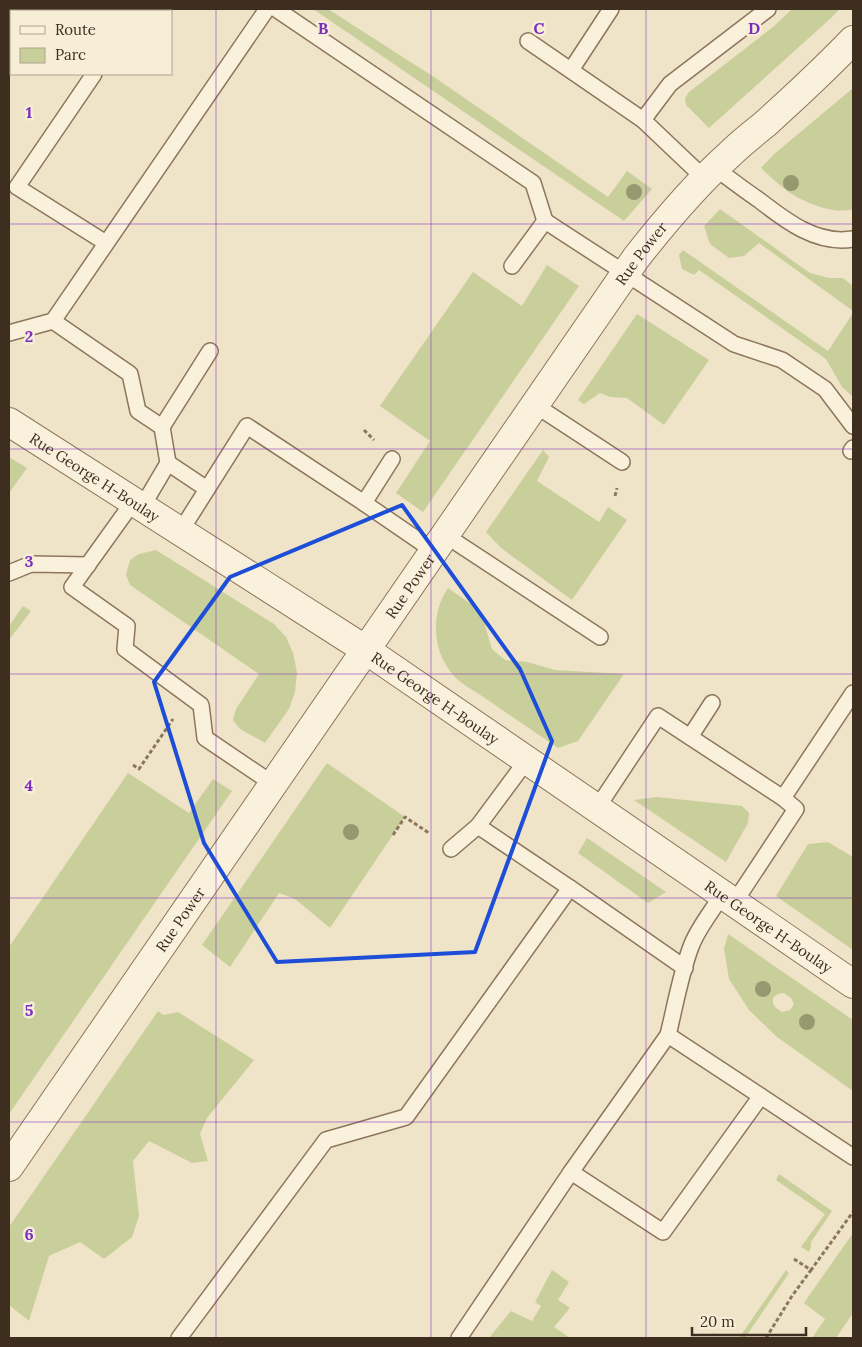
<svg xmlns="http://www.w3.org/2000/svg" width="862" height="1347" font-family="Lora,serif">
	<rect width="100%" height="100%" fill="#f0e4c8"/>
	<g fill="#c9cf9b" fill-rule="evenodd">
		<polygon points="313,9 328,9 437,79 608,197 627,171 652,189 624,221"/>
		<polygon points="792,9 840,9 831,18 709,128 686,105 685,98 689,92 773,27"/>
		<path d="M 853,88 L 853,209 C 835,215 806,203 790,193 C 780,186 770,176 761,168 L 773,155 Z"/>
		<polygon points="720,209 810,273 829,278 843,278 853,286 853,311 759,243 744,256 729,258 710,244 704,226"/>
		<polygon points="683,250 828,351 853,313 853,397 842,387 826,359 699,270 694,275 682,269 679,255"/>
		<polygon points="547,265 579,286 423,512 396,493 430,441 380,406 473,272 522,306"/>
		<polygon points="637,314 709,360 664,425 627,398 610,397 600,393 584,404 578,400"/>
		<polygon points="543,450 549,457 537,481 599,522 608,507 627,520 572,600 501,548 486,532"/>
		<polygon points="9,457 27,468 9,493"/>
		<polygon points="156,550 274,624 286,637 293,653 297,672 295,692 289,709 265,743 240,729 233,720 236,709 259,674 130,585 126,575 130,560 139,554"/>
		<path d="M 448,588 L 471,604 L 484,622 L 492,649 L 505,660 L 527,662 L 555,670 L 624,674 L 578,741 L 558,748 C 534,731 509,715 485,698 C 475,691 462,685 454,676 C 432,652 430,614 448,588 Z"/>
		<polygon points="23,606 31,611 9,640 9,626"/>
		<polygon points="327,763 405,817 330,928 295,899 279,893 230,967 202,945"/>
		<polygon points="128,773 189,813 213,779 232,791 9,1114 9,947"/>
		<polygon points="657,797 742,806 749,813 748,823 726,862 634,800"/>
		<polygon points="587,838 666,892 648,903 578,853"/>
		<polygon points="828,842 853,857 853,950 776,896 808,844"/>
		<path d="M 728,934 L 853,1020 L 853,1091 L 777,1037 L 749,1010 L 729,979 L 724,949 ZM 784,993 L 791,998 L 794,1004 L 790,1010 L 782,1012 C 776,1008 772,1006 773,998 L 778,994 Z"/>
		<polygon points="158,1011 163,1015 178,1012 254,1060 207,1118 200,1134 208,1161 192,1163 149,1141 133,1161 139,1216 132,1237 104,1259 80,1242 49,1256 29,1321 9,1305 9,1227"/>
		<polygon points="779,1174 832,1211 811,1242 811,1247 809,1252 801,1247 825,1214 776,1180"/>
		<polygon points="853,1233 853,1313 836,1338 812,1338 825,1319 804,1303"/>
		<polygon points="552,1270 569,1282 558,1300 570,1308 554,1327 570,1338 489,1338 511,1311 532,1321 541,1306 535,1302"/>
		<polygon points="786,1270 789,1273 745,1338 739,1338"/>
	</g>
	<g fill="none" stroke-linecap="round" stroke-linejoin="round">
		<defs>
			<g id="service">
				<polyline points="276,9 533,183 545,221"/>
				<polyline points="27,11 28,9"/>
				<polyline points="136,11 138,9"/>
				<polyline points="9,39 11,35"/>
				<polyline points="528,41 643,120 704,178"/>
				<polyline points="571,70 611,9"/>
				<polyline points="94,74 17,187 106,243"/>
				<polyline points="643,120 670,84 768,9"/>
				<path d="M 715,168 C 730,179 744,190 759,200 C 786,221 817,245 853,239"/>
				<polyline points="512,266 545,221 734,344 782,360 825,389 853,426"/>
				<polyline points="53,321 130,374 138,411 162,427"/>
				<polyline points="9,333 53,321 267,9"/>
				<polyline points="535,405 622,462"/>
				<polyline points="851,451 853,448"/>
				<polyline points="392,459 364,503 434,551"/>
				<polyline points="168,463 207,489"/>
				<polyline points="133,502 72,587 127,626 125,649 201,705 205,738 273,784"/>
				<polyline points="142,507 168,463 162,427 210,351"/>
				<polyline points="180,532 247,426 364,503"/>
				<polyline points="445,535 600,637"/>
				<polyline points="9,573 31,564 88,565"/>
				<polyline points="690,737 712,703"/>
				<polyline points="527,760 478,826 570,888"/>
				<polyline points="783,798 853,693"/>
				<polyline points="597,808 658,716 783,798 796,809 734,903"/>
				<polyline points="451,849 478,826"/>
				<path d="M 668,1035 C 675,1007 681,971 692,944 C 699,927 712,911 722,895"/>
				<polyline points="761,1096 663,1232 571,1172 668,1035 853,1157"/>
				<polyline points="179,1338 326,1140 406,1117 570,888 685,968"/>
				<polyline points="459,1338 571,1172"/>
			</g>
			<g id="minor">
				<path id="s1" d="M 9,422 L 366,650 L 853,984"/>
				<path id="s2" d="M 9,1167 L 636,258 C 665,221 695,185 730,154 C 741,143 753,134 765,124 C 795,97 825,69 853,40"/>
			</g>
		</defs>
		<use href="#service" stroke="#8d765c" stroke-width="18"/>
		<use href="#minor" stroke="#8d765c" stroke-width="30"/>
		<g stroke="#8d765c" stroke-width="3" stroke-dasharray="4 2.5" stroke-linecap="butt">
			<polyline points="364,430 374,440"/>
			<polyline points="615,496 617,488"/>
			<polyline points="133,765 139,769 173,719"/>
			<polyline points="393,835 405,817 429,833"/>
			<polyline points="794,1259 811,1270 853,1212"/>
			<polyline points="766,1338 792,1296 811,1270"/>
		</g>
		<use href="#service" stroke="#faf1dc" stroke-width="15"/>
		<use href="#minor" stroke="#faf1dc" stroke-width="28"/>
	</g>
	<g fill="#96986f">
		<circle cx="791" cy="183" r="8"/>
		<circle cx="634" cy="192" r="8"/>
		<circle cx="351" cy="832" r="8"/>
		<circle cx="763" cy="989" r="8"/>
		<circle cx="807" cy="1022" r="8"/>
	</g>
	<path fill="none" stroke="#1d4ed8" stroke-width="4" stroke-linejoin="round" d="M 402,505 L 520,669 L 552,741 L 475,952 L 277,962 L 204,843 L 154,682 L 230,577 Z"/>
	<path fill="none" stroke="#7b2cbf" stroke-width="1" stroke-opacity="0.55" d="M 216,9 L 216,1338M 431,9 L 431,1338M 646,9 L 646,1338M 9,224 L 853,224M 9,449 L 853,449M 9,674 L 853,674M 9,898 L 853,898M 9,1122 L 853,1122"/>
	<g text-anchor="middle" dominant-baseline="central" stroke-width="5" stroke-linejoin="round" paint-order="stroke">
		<g font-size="15" fill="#3d2e20" stroke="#f7eed8">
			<text stroke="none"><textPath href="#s2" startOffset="1111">Rue Power</textPath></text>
			<text stroke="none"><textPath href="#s1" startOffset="102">Rue George H-Boulay</textPath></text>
			<text stroke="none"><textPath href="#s2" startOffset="706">Rue Power</textPath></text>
			<text stroke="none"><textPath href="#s1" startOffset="508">Rue George H-Boulay</textPath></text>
			<text stroke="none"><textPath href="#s2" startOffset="301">Rue Power</textPath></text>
			<text stroke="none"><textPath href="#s1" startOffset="912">Rue George H-Boulay</textPath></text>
		</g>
	</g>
	<g font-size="16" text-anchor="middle" font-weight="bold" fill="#7b2cbf" stroke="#f7eed8" stroke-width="5" stroke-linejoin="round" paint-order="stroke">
		<text x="323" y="34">B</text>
		<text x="539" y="34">C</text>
		<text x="754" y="34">D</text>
		<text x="29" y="118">1</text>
		<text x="29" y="342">2</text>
		<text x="29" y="567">3</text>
		<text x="29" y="791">4</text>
		<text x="29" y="1016">5</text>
		<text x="29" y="1240">6</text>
	</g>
	<rect width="862" height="1347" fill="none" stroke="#3d2e20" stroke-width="20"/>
	<rect x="10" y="10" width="162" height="65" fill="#f7eed8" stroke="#ada18e"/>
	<rect x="20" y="26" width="25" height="8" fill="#faf1dc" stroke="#ada18e"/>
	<text x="55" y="35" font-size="15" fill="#3d2e20">Route</text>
	<rect x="20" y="48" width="25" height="15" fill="#c9cf9b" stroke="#ada18e"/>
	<text x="55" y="60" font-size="15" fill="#3d2e20">Parc</text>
	<path d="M692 1327v8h114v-8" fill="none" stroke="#3d2e20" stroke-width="2.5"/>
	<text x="700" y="1327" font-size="15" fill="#3d2e20" stroke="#f7eed8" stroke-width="4" paint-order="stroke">20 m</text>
</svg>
